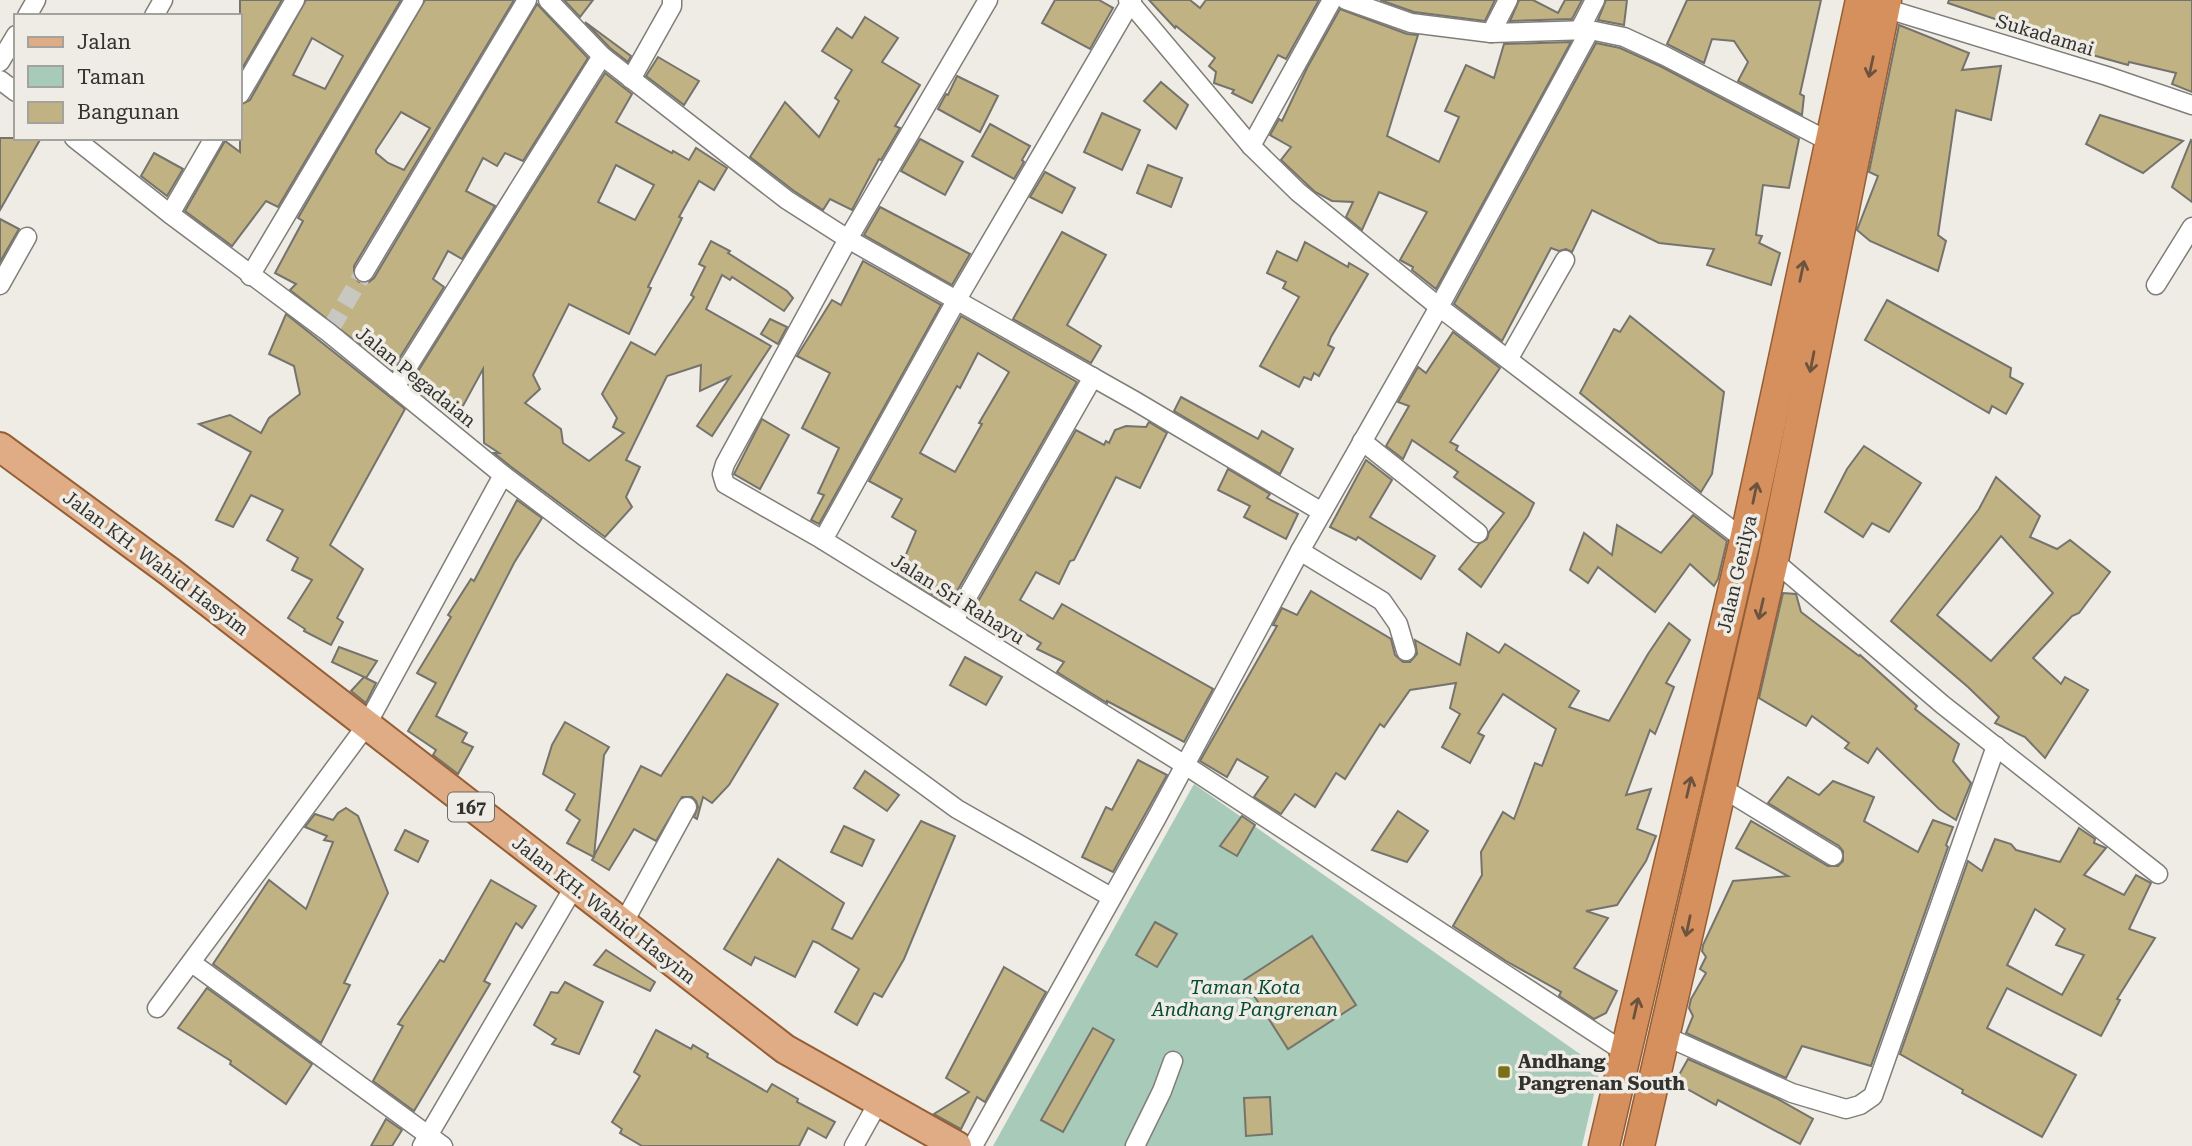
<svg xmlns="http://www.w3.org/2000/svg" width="2192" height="1146" font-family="'Roboto Serif',serif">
	<rect width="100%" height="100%" fill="#eeece5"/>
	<polygon fill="#a8cab8" points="1194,784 1600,1068 1582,1146 993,1146"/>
	<g fill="#c0b282" stroke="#75736d" stroke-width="2" fill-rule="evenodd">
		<polygon points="240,0 282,0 240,72"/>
		<path d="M 306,0 L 401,0 L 278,207 L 266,201 L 232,246 L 185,211 L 225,141 L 240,152 L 240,105 L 250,100 ZM 312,38 L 343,56 L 325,89 L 293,75 Z"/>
		<path d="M 425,0 L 514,0 L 354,266 L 354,277 L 359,282 L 369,282 L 374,278 L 537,4 L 588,58 L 523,161 L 505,153 L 497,166 L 483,158 L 466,191 L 495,206 L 462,259 L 448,251 L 433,279 L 444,287 L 392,370 L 290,290 L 296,284 L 275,273 L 303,221 L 298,218 ZM 401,112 L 430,128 L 404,170 L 388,163 L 376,153 L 376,150 Z"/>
		<polygon points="564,0 593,0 580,17"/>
		<polygon points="1055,0 1099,0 1113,8 1090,49 1042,23"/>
		<polygon points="1149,0 1190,0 1200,8 1206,0 1319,0 1286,59 1278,55 1252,103 1232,93 1234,90 1214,83 1216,72 1209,66 1215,58 1176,26 1175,28"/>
		<polygon points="1380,0 1495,0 1485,21 1414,12"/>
		<polygon points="1519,0 1533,0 1558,13 1565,0 1582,0 1572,19 1510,21"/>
		<polygon points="1606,0 1627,0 1624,25 1598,20"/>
		<polygon points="1687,0 1821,0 1800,94 1804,96 1802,115 1738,81 1748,62 1734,41 1712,39 1704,63 1667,44"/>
		<polygon points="1949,0 2192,0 2192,92 2172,84 2176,73 2129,62 2128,65 2046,42 2048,37 1948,3"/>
		<polygon points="1340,9 1407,34 1418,35 1387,136 1439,162 1459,117 1445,111 1466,65 1494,78 1504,44 1571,42 1436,289 1412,270 1413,267 1400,260 1427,212 1379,192 1362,230 1346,217 1353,202 1332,201 1315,192 1281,160 1291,147 1270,135 1279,119 1282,121 1307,68"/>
		<polygon points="865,17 898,38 882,62 920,85 895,126 900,128 881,160 879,159 852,210 830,199 823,210 794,191 750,157 785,102 819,137 839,101 835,98 852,70 822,51 837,28 852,38"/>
		<polygon points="585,22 631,56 628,62 610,48"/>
		<polygon points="1899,25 1969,53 1962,70 2001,66 1991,120 1956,110 1938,235 1946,241 1938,271 1870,241 1857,230 1878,176 1869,172"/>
		<polygon points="1596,43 1620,48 1660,66 1799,139 1789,188 1763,185 1756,235 1762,236 1759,243 1780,253 1771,285 1707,265 1714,249 1659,243 1592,210 1572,252 1566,249 1559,251 1551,248 1502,341 1454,304"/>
		<polygon points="658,57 699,81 684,105 646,76"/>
		<path d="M 605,73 L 632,94 L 616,122 L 672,153 L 673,151 L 689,160 L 696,148 L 727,168 L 714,190 L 699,181 L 679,217 L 682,218 L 648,287 L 651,288 L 629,334 L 569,304 L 533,375 L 540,389 L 525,403 L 561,429 L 563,443 L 589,461 L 624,433 L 613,427 L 617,418 L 602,394 L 631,342 L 655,355 L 694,297 L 691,295 L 705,267 L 699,264 L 711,241 L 730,251 L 728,253 L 787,291 L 793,298 L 784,311 L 732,277 L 730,280 L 722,275 L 706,309 L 771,346 L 712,436 L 697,426 L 730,377 L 700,391 L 701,365 L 667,376 L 626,460 L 640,467 L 626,497 L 632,507 L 605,537 L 510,466 L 494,453 L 499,453 L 484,443 L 483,369 L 458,415 L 426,397 L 410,384 ZM 616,165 L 654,185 L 635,220 L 598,202 Z"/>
		<polygon points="957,76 998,96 980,132 938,109 946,94 948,95"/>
		<polygon points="1161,82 1188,105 1176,129 1144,101"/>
		<polygon points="1102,113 1140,130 1122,170 1084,152"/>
		<polygon points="2100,115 2183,141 2143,173 2086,144"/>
		<polygon points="990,124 1030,146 1022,160 1024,162 1014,179 972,156"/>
		<polygon points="0,138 41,138 0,210"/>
		<polygon points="920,139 963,162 945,195 901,171"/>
		<polygon points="2191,140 2192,141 2192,202 2172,187"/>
		<polygon points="154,153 183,169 167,196 141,176"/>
		<polygon points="1148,165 1182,178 1171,207 1137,193"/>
		<polygon points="1045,172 1075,188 1062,213 1030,197"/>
		<polygon points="880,207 970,254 952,285 864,235"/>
		<polygon points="0,219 19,229 0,262"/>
		<polygon points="1062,232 1106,255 1067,325 1101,346 1091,363 1013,319"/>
		<polygon points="1305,242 1348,267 1349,263 1368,274 1331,337 1328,345 1334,348 1319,376 1314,373 1311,380 1304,377 1299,387 1260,366 1299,297 1283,288 1286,282 1267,273 1277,251 1297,261"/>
		<polygon points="863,261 941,305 819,524 811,520 824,495 818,493 839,448 802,428 830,373 797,356 832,300 841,305"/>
		<polygon points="1887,300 2011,368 2010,377 2023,384 2006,414 1992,406 1989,413 1865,340"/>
		<polygon points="286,314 405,409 330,545 363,569 337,618 343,622 331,645 304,631 305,629 288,618 312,580 292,570 298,558 267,540 283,510 251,495 233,527 216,520 251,452 199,424 230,415 261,433 269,418 300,394 294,366 269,354"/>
		<path d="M 961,316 L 1077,382 L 949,605 L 898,573 L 916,531 L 892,517 L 902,499 L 869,481 ZM 978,353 L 1009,372 L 979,423 L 982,424 L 955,472 L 920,453 L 957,386 L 960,388 Z"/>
		<polygon points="1630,316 1724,392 1712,474 1701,492 1580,393 1614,329 1620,332"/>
		<polygon points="770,319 787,327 778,344 761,334"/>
		<polygon points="1453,332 1500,368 1450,442 1458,446 1456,450 1534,503 1528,516 1481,587 1459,569 1479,544 1487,539 1489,532 1504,513 1454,477 1458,472 1412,440 1403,459 1386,446 1409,406 1398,402 1418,367 1426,373"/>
		<polygon points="1181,397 1258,439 1262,431 1293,449 1280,474 1174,411"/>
		<polygon points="762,419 789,435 760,489 734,474"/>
		<polygon points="1149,422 1167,433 1140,488 1116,477 1074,560 1070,561 1059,584 1036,572 1020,600 1053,619 1062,604 1213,689 1184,742 1107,701 1107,703 1057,672 1064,662 1037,649 1041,643 1010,625 1002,629 972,612 1076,430 1104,445 1106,441 1109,443 1115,430 1126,426 1146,427"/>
		<polygon points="1864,446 1921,483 1889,532 1872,523 1863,537 1825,512 1847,469"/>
		<polygon points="1366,460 1392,480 1370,517 1435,556 1421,579 1358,537 1356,540 1330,527"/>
		<polygon points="1228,469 1270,494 1267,498 1298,514 1286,539 1244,517 1250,506 1218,490"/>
		<path d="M 1996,477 L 2040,516 L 2030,537 L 2057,549 L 2070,540 L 2110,572 L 2079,613 L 2072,616 L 2033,658 L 2061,684 L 2065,677 L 2088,690 L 2045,758 L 2025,737 L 1995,723 L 1999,717 L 1968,687 L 1891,621 L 1979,509 ZM 2001,536 L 2053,593 L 1991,661 L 1937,615 Z"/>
		<polygon points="517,500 542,518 514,563 436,716 467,733 462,742 473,747 458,774 433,755 436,750 408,731 436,683 417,673 451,617 448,615 471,579 474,581"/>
		<polygon points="1693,515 1727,541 1718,579 1714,586 1690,564 1655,612 1598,567 1588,583 1570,570 1584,533 1612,555 1617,525 1661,553"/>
		<polygon points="1311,591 1391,639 1395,655 1403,662 1410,662 1417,654 1415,640 1460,665 1467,633 1499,653 1505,644 1579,691 1569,707 1609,721 1648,654 1669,623 1690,640 1666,683 1674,687 1655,734 1650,730 1626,795 1651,789 1637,829 1656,836 1646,861 1617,905 1586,911 1608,918 1574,968 1617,991 1606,1013 1594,1019 1559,996 1561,992 1506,961 1453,926 1482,875 1481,852 1503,812 1514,819 1535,763 1542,766 1556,729 1503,694 1478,733 1484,736 1470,763 1442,747 1460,714 1450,708 1456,683 1410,690 1384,727 1380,724 1345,779 1336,773 1315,807 1295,794 1281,814 1254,797 1268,777 1237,759 1227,777 1200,761 1277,626 1273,625 1282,608 1297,615"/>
		<polygon points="1783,593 1796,594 1801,612 1859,656 1860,655 1917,706 1915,709 1959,744 1953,761 1971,783 1956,820 1939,809 1877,748 1868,763 1845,748 1849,743 1812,716 1806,726 1759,698"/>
		<polygon points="339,647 377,661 366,678 332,662"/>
		<polygon points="965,657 1002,677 986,705 950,685"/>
		<polygon points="727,674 778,704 729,785 712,803 703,797 697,819 694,817 698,807 696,801 692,797 682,797 656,841 634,829 609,870 592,860 594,857 567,843 580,820 566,810 575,794 543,774 552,745 565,722 609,747 604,755 594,856 641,766 661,776"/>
		<polygon points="364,677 376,683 366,703 351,691"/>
		<polygon points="1138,760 1167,775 1113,872 1082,857 1106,807 1112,810"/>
		<polygon points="865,771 899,795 887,811 854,788"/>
		<polygon points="1788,777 1819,795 1833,781 1874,797 1864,821 1918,852 1933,820 1953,827 1946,845 1948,847 1871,1066 1802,1046 1786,1078 1686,1033 1693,1016 1689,1008 1691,999 1706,973 1700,969 1706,957 1702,951 1703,945 1733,881 1788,876 1736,848 1751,821 1828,866 1838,866 1843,861 1843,851 1839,846 1768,803"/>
		<polygon points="346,808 358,816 388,893 344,983 350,985 321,1043 213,964 269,880 306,909 333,842 324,840 327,836 305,827 315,814 333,820 338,813"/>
		<polygon points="1398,811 1428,831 1407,862 1372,850"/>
		<polygon points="1242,816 1255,825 1237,856 1220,846"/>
		<polygon points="921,821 955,836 904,959 882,997 874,993 857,1025 835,1012 859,969 818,943 813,941 795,977 755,957 751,965 724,949 778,859 844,903 832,929 852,939"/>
		<polygon points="844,826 874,840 862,866 831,852"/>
		<path d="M 2079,828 L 2095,839 L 2094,843 L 2106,848 L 2084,875 L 2124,895 L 2136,875 L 2151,883 L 2129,929 L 2155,938 L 2117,999 L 2120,1000 L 2101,1036 L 2007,988 L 1987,1028 L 2076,1075 L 2042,1137 L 1962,1093 L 1963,1090 L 1900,1054 L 1968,861 L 1982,871 L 1995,839 L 2011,844 L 2016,850 L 2060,862 ZM 2035,909 L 2065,929 L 2056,945 L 2084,955 L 2062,995 L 2007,965 Z"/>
		<polygon points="405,830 428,841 418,862 395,850"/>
		<polygon points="491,880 536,906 522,928 516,923 484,981 490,984 414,1111 373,1081 403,1026 398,1024 440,960 444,962"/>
		<polygon points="1155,922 1177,934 1157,967 1136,955"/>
		<polygon points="1312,936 1356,1005 1288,1049 1244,980"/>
		<polygon points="606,950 655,982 650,991 594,965"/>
		<polygon points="1004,967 1046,992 985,1102 977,1097 961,1129 934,1114 969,1092 946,1078"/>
		<polygon points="565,982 603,1002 579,1054 552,1044 556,1039 534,1025 551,992 558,993"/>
		<polygon points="207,988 312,1064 286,1104 230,1064 231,1061 178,1028"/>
		<polygon points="1093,1028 1114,1040 1063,1132 1041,1120"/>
		<polygon points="656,1030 691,1049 693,1045 708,1054 707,1057 767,1092 772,1084 798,1099 797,1102 835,1122 826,1138 808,1128 799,1146 642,1146 620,1133 622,1129 612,1122 640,1076 634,1072"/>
		<polygon points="1688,1059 1776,1098 1813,1119 1800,1144 1718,1100 1716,1105 1675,1082"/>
		<polygon points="1270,1097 1272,1134 1246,1136 1244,1098"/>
		<polygon points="386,1119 402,1130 392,1146 371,1146"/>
	</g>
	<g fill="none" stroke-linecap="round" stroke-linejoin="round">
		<polyline stroke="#c8c7c1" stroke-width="18" stroke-dasharray="18 9" stroke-linecap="butt" points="331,328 364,272"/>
		<defs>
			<g id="minor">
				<polyline points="548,0 602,56 787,200 848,239 1135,401 1322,512"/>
				<polyline points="988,0 848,239 725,464 722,474 725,484 823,540 1185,765 1626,1053"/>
				<polyline points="1128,0 1251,146 1298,192 1439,307 1745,540"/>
				<polyline points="1884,8 2107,76 2192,105"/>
				<polyline points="27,16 36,0"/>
				<polyline points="154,16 163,0"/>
				<polyline points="1590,30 1624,37 1665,56 1830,142"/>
				<polyline points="1579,31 1595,0"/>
				<polyline points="1491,33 1508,0"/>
				<polyline points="0,62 16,35"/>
				<polyline points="631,79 672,6 672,0"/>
				<polyline points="0,80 16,92"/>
				<polyline points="240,94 295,0"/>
				<polyline points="74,138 170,214 328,332 503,475 366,726 157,1008"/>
				<polyline points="1251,146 1332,0"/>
				<polyline points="170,214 214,138"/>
				<polyline points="364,272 527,0"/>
				<polyline points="250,276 414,0"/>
				<polyline points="0,285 27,237"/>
				<polyline points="2156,285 2192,227"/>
				<polyline points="1509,358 1565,260"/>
				<polyline points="395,387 602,56"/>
				<polyline points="1362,441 1478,533"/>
				<polyline points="503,475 585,537 957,809 1111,897"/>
				<polyline points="823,540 956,301 1132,0"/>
				<polyline points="1300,551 1382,601 1398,624 1406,651"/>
				<polyline points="1773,560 1943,705 2158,874"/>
				<polyline points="954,620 1093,377"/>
				<polyline points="1719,786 1833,856"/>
				<polyline points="623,924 687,807"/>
				<polyline points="192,963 443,1146"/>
				<polyline points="1665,1036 1792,1093 1846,1109 1860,1105 1873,1096 1996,746"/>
				<polyline points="422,1146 574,887"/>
				<polyline points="854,1146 878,1103"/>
				<polyline points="973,1146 1156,819 1300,551 1439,307 1590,30 1491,33 1411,23 1346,0"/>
				<polyline points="1135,1146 1162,1091 1173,1061"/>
			</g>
			<polyline id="primary" points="0,447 170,572 785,1049 957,1146"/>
			<g id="trunk">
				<polyline points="1604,1146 1745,540 1861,0"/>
				<polyline points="1639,1146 1773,560 1886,0"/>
			</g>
		</defs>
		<use href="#minor" stroke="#807e78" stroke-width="21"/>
		<use href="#primary" stroke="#965e34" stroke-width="32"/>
		<use href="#trunk" stroke="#965e34" stroke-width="33"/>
		<use href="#minor" stroke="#fff" stroke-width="18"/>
		<use href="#primary" stroke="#e0ac86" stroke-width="28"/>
		<use href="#trunk" stroke="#d6905e" stroke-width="30"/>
	</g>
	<defs><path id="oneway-shaft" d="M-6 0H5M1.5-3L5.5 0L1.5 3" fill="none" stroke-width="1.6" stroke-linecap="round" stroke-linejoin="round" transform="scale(1.75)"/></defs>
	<g stroke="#6b533f">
		<use href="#oneway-shaft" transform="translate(1871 67) rotate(102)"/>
		<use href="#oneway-shaft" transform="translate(1802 271) rotate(-78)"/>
		<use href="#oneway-shaft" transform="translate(1812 362) rotate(101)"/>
		<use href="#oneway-shaft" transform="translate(1755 493) rotate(-78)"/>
		<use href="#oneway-shaft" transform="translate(1761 609) rotate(103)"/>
		<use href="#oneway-shaft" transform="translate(1689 787) rotate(-77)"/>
		<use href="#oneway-shaft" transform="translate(1688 926) rotate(102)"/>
		<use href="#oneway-shaft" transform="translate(1636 1008) rotate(-77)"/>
	</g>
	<rect fill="#797215" stroke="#eeece5" stroke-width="2.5" x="1497" y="1065" width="14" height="14" rx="3.5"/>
	<g text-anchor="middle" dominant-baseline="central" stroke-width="7" stroke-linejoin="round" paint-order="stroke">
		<rect fill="#eeece5" stroke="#6a6a66" stroke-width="2" x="448" y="792.5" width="46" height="29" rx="5"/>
		<g font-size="18" font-weight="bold" fill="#32322f">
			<text x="471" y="807">167</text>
		</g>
		<g font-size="19" fill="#32322f" stroke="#eeece5">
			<text transform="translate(2045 35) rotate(17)">Sukadamai</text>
			<text transform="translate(416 377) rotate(39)">Jalan Pegadaian</text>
			<text transform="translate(156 563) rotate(37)">Jalan KH. Wahid Hasyim</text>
			<text transform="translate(1737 574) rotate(-77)">Jalan Gerilya</text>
			<text transform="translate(958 599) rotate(32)">Jalan Sri Rahayu</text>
			<text transform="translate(604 910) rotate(38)">Jalan KH. Wahid Hasyim</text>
		</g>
		<g font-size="19" font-style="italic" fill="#054a32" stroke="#eeece5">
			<text x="1245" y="987">Taman Kota<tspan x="1245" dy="22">Andhang Pangrenan</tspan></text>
		</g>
		<g font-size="19" font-weight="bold" fill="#32322f" stroke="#eeece5" text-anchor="start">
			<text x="1518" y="1061">Andhang<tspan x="1518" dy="22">Pangrenan South</tspan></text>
		</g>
	</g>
	<rect x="14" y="14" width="228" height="126" fill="#eeece5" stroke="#a3a29c" stroke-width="2"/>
	<rect x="28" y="37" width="35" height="10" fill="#e0ac86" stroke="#a3a29c" stroke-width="2"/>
	<text x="77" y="49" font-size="21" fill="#32322f">Jalan</text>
	<rect x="28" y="66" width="35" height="21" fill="#a8cab8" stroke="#a3a29c" stroke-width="2"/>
	<text x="77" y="84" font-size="21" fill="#32322f">Taman</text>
	<rect x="28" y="102" width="35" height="21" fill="#c0b282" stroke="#a3a29c" stroke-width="2"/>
	<text x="77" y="119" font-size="21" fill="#32322f">Bangunan</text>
</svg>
